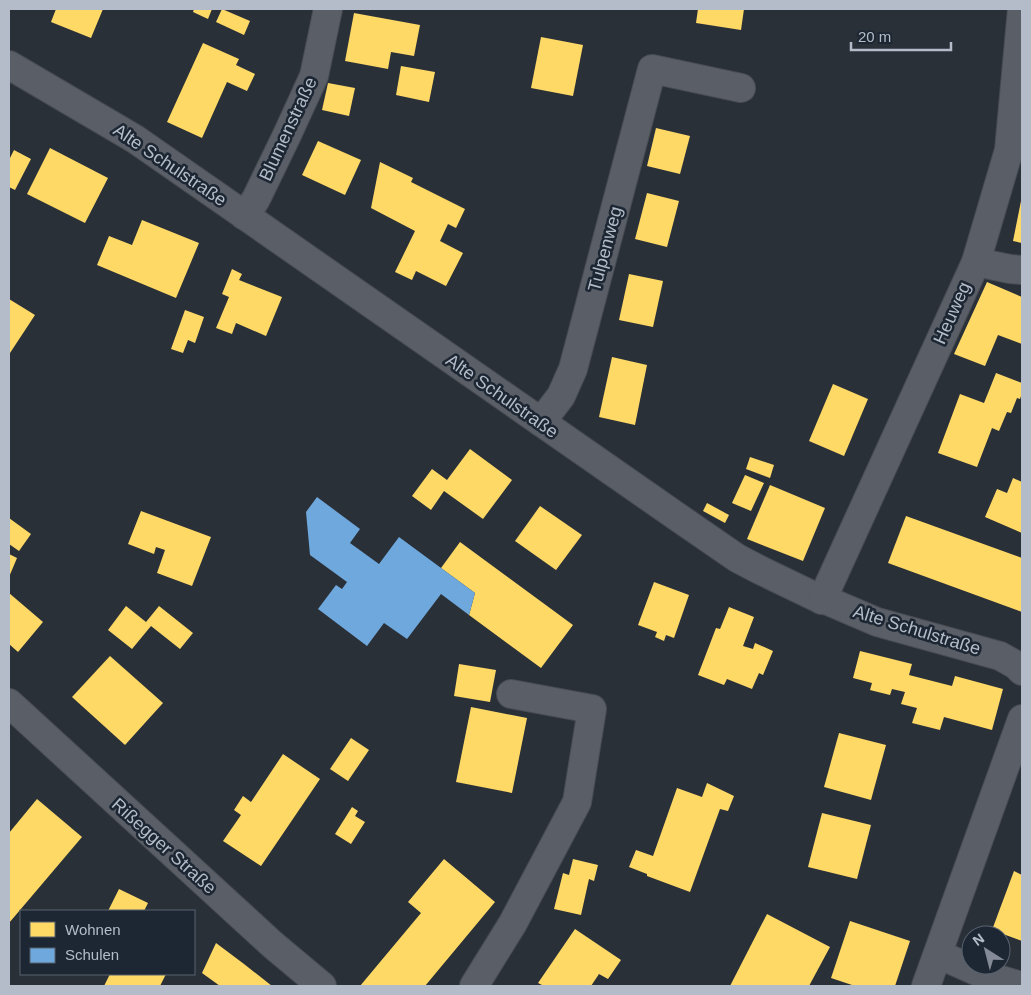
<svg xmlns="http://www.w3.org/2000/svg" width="1031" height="995" font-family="Helvetica,sans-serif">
	<rect width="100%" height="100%" fill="#2a3038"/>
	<g fill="#ffd966">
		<polygon points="56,9 103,9 91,38 51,22"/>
		<polygon points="194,9 212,9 208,19 193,12"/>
		<polygon points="222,9 250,21 244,35 216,22"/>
		<polygon points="698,9 744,9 741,30 696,23"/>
		<polygon points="354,13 420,25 414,56 391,52 388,69 345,61"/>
		<polygon points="541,37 583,45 573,96 531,88"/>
		<polygon points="203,43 239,59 236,65 255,74 247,91 227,82 202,138 167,122"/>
		<polygon points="401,66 435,72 429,102 396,95"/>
		<polygon points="328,83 355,88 349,116 322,110"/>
		<polygon points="656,128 690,136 680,174 647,166"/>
		<polygon points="318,141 361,160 345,195 302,175"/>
		<polygon points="50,148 108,178 85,223 27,194"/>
		<polygon points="14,150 31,159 15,190 9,187 9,160"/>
		<polygon points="380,162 413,178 411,182 465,209 456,228 448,224 440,241 463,253 446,286 416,271 412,280 395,272 415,231 371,208"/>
		<polygon points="647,193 679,201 667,247 635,239"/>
		<polygon points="1021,201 1022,201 1022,243 1013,241"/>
		<polygon points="142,220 199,243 176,298 97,265 109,236 132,245"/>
		<polygon points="232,269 242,274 239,280 282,297 266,336 236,323 232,334 216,328 229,297 222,294"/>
		<polygon points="629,274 663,281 653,327 619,320"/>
		<polygon points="987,282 1022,297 1022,344 998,335 985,366 954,354"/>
		<polygon points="9,299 35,315 10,353 9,352"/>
		<polygon points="185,310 204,317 195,343 188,340 183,353 171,349"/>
		<polygon points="612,357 647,365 635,425 599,417"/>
		<polygon points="996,373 1022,383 1022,393 1020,399 1017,398 1011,413 1007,412 999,431 992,428 977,467 938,453 960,394 984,403"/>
		<polygon points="833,384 868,399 844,456 809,441"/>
		<polygon points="470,449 512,480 483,519 444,491 431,510 412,496 432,469 447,480"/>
		<polygon points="750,457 774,465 770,478 746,469"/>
		<polygon points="745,475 764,483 751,511 732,503"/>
		<polygon points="1013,478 1022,482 1022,533 985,517 997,489 1007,493"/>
		<polygon points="770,485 825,508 803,561 747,539"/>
		<polygon points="707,503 729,515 725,523 703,511"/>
		<polygon points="540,506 582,535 556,570 515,541"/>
		<polygon points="141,511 211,537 192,586 157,573 165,550 156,547 154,554 128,544"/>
		<polygon points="906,516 1022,558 1022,612 888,563"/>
		<polygon points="9,518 31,534 19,551 9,544"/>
		<polygon points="460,542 573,625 541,668 469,615 475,593 441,568"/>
		<polygon points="9,554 17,558 9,577"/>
		<polygon points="654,582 689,595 674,638 666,635 664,641 655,637 657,632 638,625"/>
		<polygon points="9,593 43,622 18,652 9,644"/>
		<polygon points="126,606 146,622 159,606 193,633 180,649 151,626 132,649 108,630"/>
		<polygon points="729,607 754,617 743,646 753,649 755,643 773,651 763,675 759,673 752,689 727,679 724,685 698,675 716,628 720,629"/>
		<polygon points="860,651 912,664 909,675 952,686 955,676 1003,689 992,730 944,717 940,730 912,723 917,708 901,704 905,692 892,689 890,695 870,690 872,683 853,678"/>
		<polygon points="110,656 163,703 125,745 72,697"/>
		<polygon points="459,664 496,670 490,702 454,696"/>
		<polygon points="471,707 527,718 512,793 456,782"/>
		<polygon points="839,733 886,745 871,800 824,787"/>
		<polygon points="351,738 369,750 348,781 330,769"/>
		<polygon points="283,754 320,779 261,866 223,841 241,815 234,810 243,796 251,802"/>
		<polygon points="707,783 734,796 728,811 720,809 690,892 647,876 647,874 629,867 636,850 653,856 677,788 702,797"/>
		<polygon points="37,799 82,837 9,923 9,833"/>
		<polygon points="352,807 358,811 355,816 365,822 351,844 335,834"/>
		<polygon points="822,813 871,825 857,879 808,867"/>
		<polygon points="444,859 495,902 425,986 360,986 421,913 408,902"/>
		<polygon points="573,859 598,865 594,881 589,879 581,915 554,909 563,873 569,875"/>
		<polygon points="1014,871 1022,875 1022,941 992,930"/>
		<polygon points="119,889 148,903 144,911 108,911"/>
		<polygon points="767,914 830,947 809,986 730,986"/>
		<polygon points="850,921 910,941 895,986 855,986 831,978"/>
		<polygon points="575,929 621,960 608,979 599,974 591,986 544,986 538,983"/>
		<polygon points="216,943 244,964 272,986 220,986 202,973"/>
		<polygon points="110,974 166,974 160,986 104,986"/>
	</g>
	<polygon fill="#6fa8dc" points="317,497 360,529 350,543 379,564 399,537 475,593 469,615 441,594 407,639 384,623 367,646 318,609 336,585 342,589 347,582 310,555 306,512"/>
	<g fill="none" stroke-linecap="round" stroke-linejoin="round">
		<defs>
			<g id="minor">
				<polyline points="9,65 135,139 679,518 737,558 760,570 822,600 828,601 877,622 1000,656 1016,665 1022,671"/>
				<polyline points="245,216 256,199 287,135 314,76 328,9"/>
				<polyline points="976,262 1010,269 1022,270"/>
				<polyline points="541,422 561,396 573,369 652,69 741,88"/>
				<polyline points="822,600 976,262 1009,150 1022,9"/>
				<polyline points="9,703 273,945 322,986"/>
				<polyline points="938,954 985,975 1021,986"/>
				<polyline points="474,986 513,923 577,802 592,709 511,694"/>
				<polyline points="926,986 1022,719"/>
			</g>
		</defs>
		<use href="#minor" stroke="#484c53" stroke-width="30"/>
		<use href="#minor" stroke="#5a5e66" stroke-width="28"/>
	</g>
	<g text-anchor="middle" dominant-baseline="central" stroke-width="5" stroke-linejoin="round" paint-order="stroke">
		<g font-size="18" fill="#b4bcc9" stroke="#1d2633">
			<text transform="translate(288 129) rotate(-65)">Blumenstraße</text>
			<text transform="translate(170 165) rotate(34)">Alte Schulstraße</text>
			<text transform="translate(605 249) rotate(-75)">Tulpenweg</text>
			<text transform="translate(952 313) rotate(-66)">Heuweg</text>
			<text transform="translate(502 396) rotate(35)">Alte Schulstraße</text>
			<text transform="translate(917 630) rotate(17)">Alte Schulstraße</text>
			<text transform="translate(164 846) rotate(42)">Rißegger Straße</text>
		</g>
	</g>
	<rect width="1031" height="995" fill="none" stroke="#b4bcc9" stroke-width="20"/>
	<rect x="20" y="910" width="175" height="65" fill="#1d2633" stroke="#59626f"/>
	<rect x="30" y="922" width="25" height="15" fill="#ffd966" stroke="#59626f"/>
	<text x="65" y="935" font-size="15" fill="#b4bcc9">Wohnen</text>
	<rect x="30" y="948" width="25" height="15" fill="#6fa8dc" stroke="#59626f"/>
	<text x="65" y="960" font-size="15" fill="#b4bcc9">Schulen</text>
	<g transform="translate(986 950) rotate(324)"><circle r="24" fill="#1d2633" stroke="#59626f"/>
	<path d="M0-4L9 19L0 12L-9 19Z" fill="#848b96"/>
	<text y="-8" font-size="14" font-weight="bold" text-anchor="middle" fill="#b4bcc9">N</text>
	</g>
	<path d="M851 42v8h100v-8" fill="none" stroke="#b4bcc9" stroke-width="2.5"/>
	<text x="858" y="42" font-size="15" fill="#b4bcc9" stroke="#1d2633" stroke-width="4" paint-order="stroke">20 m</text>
</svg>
